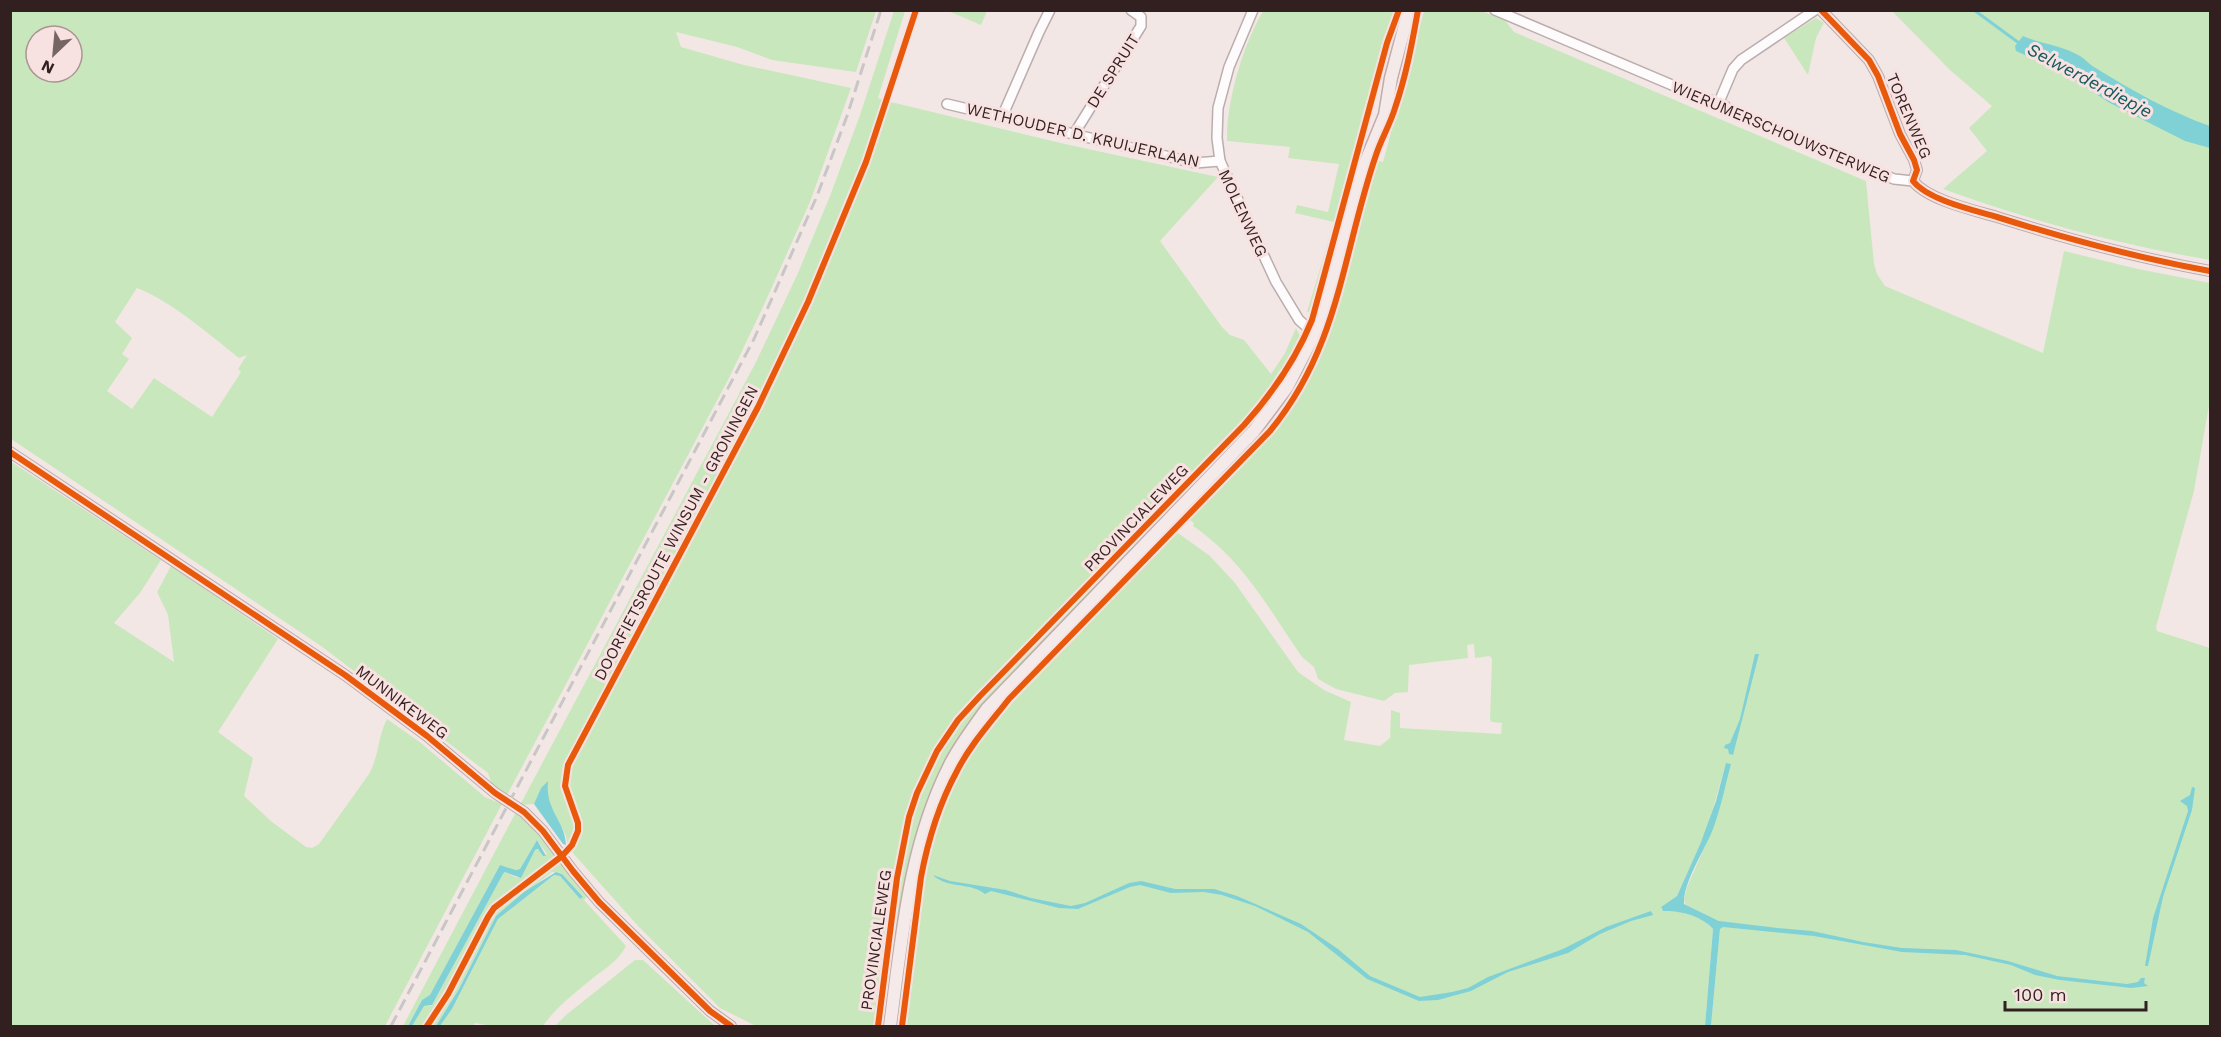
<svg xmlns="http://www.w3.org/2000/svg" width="2221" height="1037" font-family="'Work Sans',sans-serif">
	<rect width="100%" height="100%" fill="#f3e7e6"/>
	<g fill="#c9e7bc" fill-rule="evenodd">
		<path d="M 10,11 L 876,11 L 856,72 L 772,60 L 737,47 L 676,32 L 681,47 L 744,65 L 851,88 L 810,202 L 763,307 L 729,378 L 506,797 L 493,787 L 488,773 L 321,646 L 11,439 ZM 36,36 L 72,36 L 72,72 L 36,72 ZM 137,288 C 171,301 210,335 239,358 L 247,355 L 238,369 L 241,372 L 212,417 L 154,378 L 132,409 L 107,391 L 129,359 L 122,354 L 132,338 L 115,322 Z"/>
		<path d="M 894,11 L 905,11 L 878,98 L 886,101 C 837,248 767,386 695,523 C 652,604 611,685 566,764 C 563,774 561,783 564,793 C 570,814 585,826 568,847 L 566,836 L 547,799 L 547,792 L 541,788 L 534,804 L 520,805 L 756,362 L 798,273 L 830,196 L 860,115 Z"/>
		<polygon points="948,11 987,11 981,25"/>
		<path d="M 1263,11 L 1394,11 L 1355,154 L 1361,156 L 1317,314 L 1307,312 L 1334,222 L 1295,213 L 1297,205 L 1328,212 L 1339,164 L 1288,158 L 1290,147 L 1227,141 C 1226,102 1243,45 1263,11 Z"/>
		<path d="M 1424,11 L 1481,11 L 1504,19 L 1514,32 L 1866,181 L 1874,264 L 1877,274 L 1885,286 L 2043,353 L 2064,251 L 2138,269 L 2210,283 L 2210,400 L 2194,491 L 2156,627 L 2157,631 L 2210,648 L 2210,1026 L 1711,1026 L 1720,929 L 1722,926 L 1719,921 L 1686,905 L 1684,900 L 1687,887 L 1713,828 L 1726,763 L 1708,826 L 1677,896 L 1661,907 L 1662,910 C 1680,910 1701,915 1713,929 L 1705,1026 L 896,1026 L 916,877 L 924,848 L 945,789 L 958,764 L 970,744 L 1004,700 L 1171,528 L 1210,556 L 1235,583 L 1298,672 L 1324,690 L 1351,702 L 1344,740 L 1380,746 L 1390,738 L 1391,710 L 1400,713 L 1400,728 L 1501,734 L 1502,723 L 1492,722 L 1490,720 L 1492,659 L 1490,656 L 1475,658 L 1474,644 L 1467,645 L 1468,658 L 1409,665 L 1408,692 L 1395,693 L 1384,701 L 1336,689 L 1318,679 L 1314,667 L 1302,657 C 1268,608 1244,561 1193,526 L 1194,523 L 1183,515 C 1218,480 1256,444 1285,404 C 1335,334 1351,241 1374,160 L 1383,162 Z"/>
		<path d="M 1892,11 L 2210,11 L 2210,260 C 2118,244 2031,221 1943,189 L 1987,151 L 1969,128 L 1992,106 L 1950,70 Z"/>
		<polygon points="1816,18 1824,23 1816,38 1808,75 1784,38"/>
		<path d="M 891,102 L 1065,144 L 1218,177 L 1160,241 L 1222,327 L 1230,335 L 1244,340 L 1271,374 L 1285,353 L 1296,328 L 1303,342 L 1290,370 L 1246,429 L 1025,660 L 964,730 L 949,753 L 928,800 L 907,875 L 889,985 L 884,1026 L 756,1026 L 720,1008 L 639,927 L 571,851 C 594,826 565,801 568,773 L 774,381 L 836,247 Z"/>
		<path d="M 10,461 L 161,560 L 140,593 L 114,623 L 174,662 L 168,615 L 157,592 L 171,566 L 278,639 L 218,732 L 253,758 L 244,796 L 272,822 L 306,847 L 312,848 L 319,844 L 369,774 C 379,756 378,736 387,719 L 421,743 L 485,797 L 502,804 L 385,1026 L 11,1026 Z"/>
		<polygon points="516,812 534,828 557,856 489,910 451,984 424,1026 412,1026 423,1006 431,1006 437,996 503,874 505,872 518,878 535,850 539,850 543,856 547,854 537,840 520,869 516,870 500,865 430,996 422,1000 408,1026 403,1026"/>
		<path d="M 560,860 L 588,895 L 584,900 L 626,946 C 619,960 606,968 593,978 C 575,993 556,1007 543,1026 L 491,1026 L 475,1023 L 473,1026 L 440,1026 L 452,1009 L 498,919 L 554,875 L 560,876 L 580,899 L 582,897 L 561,873 L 552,872 L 496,916 L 459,989 L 436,1026 L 430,1026 L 452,994 L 492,914 Z"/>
		<polygon points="635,960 643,960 715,1026 555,1026 566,1015"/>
	</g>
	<g fill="#80d1d6">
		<path d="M 2023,36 C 2041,44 2062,45 2080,56 C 2085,59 2089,64 2094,67 C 2131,90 2170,112 2210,126 L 2210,148 L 2185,141 L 2110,103 L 2059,70 L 2016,51 L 2015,46 Z"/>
		<polygon points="1755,654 1759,654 1758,658 1733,755 1729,754 1728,749 1724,748 1725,745 1730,743 1740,719"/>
		<path d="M 1726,763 L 1731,764 C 1725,786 1721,808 1713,829 C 1705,850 1683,882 1684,904 L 1719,921 L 1778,928 L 1812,931 L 1863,942 L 1902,948 L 1956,950 L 2008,961 L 2057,976 L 2127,984 L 2138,982 L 2141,978 L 2145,978 L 2144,983 L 2148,986 L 2131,988 L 2060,980 L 2035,975 L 2011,965 L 1965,955 L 1902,952 L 1814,936 L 1723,927 L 1720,929 L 1711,1026 L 1705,1026 L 1713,929 C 1702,916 1680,910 1663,911 L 1661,907 L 1677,896 L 1701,842 L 1716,801 Z"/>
		<path d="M 548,781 C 545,811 565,820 566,845 L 563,844 L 534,804 L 541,788 Z"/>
		<polygon points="2192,787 2195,788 2192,810 2163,897 2148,966 2145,966 2153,918 2188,811 2187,806 2180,801 2190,795"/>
		<polygon points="537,840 546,856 543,856 538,849 535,850 521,878 505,872 503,874 432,1005 424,1006 412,1026 408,1026 422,1000 430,995 500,865 516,870 520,869"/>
		<polygon points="556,872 562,874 583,897 580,899 560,876 554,875 498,919 452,1009 440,1026 436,1026 459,989 496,916 524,892"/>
		<path d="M 933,875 L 950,881 L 1006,890 L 1031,898 L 1071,906 L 1085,903 L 1129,883 L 1141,881 L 1175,889 L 1214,889 L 1237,896 L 1301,924 L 1338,949 L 1370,976 L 1420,997 L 1452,992 L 1468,988 L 1488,977 L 1563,949 L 1606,927 L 1651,911 L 1653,915 L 1631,921 L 1600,934 L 1568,953 L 1508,972 L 1471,991 L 1438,1000 L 1419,1001 L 1367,979 L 1308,932 L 1255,906 L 1222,895 L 1204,892 L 1171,893 L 1140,885 L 1130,887 L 1078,909 L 1059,908 L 991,891 L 985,894 C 971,882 947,889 933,875 Z"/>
	</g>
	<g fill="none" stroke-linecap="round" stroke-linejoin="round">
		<polyline stroke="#80d1d6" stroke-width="3" points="1974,10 2019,43"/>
		<defs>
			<g id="minor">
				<polyline points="1253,10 1229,67 1218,108 1217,138 1220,161 1276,282 1299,320 1307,327 1316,332"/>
				<polyline points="1495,10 1705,99 1719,102 1732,111 1894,179 1913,181"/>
				<polyline points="1821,10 1869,60 1878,76 1900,134 1914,160 1917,170 1913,181"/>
				<polyline points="1719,102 1733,69 1741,60 1815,10"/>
				<polyline points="947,104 1195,163 1220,161"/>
				<polyline points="1002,117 1039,32 1050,10"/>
				<polyline points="1074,134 1141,26 1141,17 1131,10"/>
				<path d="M 1913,181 C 1928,200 1973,210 1997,217 C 2067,239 2138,258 2210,271"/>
				<polyline points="10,452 345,675 427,736 495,793 524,812 543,831 573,871 599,902 710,1011 731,1026"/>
			</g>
			<path id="major" d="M 890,1026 C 902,937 909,845 951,763 C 961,744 974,727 987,709 L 1254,431 L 1287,387 L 1322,319 L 1362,171 L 1385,115 L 1391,78 L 1409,10"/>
		</defs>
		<use href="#minor" stroke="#bbadad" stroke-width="12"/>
		<use href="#major" stroke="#c0acab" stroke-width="15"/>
		<use href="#minor" stroke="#fdfbfb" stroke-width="9"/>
		<use href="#major" stroke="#f4eaea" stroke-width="12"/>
		<polyline stroke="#c9c6c6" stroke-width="3" stroke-dasharray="12 6" stroke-linecap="butt" points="391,1026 754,339 817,196 847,116 881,10"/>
		<defs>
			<g id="cycleway">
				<path d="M 1821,10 L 1869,60 L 1878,76 L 1900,134 L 1914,160 L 1917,170 L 1913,181 C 1928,200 1973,210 1997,217 C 2067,239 2138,258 2210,271"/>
				<polyline points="10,452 345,675 427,736 495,793 524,812 543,831 573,871 599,902 710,1011 731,1026"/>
				<polyline points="427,1026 448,994 488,917 494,908 562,856 572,845 578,831 578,823 565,786 568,765 758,407 808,302 866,162 916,10"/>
				<path d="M 878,1026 L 897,878 L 909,817 L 917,793 L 937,751 L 958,720 L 980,696 L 1244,425 C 1272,394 1296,359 1312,320 L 1387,43 L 1399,10"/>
				<path d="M 902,1026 L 921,877 C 928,840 939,804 957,771 C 970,745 991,722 1009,699 L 1270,431 C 1340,346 1342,254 1376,155 C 1381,139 1390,125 1395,108 C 1406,76 1412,44 1418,10"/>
			</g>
		</defs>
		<use href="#cycleway" stroke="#f8e2e1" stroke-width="10"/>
		<use href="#cycleway" stroke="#e8590c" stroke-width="6"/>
	</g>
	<g text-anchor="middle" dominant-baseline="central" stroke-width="6" stroke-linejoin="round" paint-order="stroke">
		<g font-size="16" fill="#321f1f" stroke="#f8e2e1">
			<text transform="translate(1113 71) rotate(-58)">DE SPRUIT</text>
			<text transform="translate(1909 116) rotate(67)">TORENWEG</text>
			<text transform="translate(1781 132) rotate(23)">WIERUMERSCHOUWSTERWEG</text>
			<text transform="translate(1083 135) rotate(13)">WETHOUDER D. KRUIJERLAAN</text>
			<text transform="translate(1243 213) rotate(65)">MOLENWEG</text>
			<text transform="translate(1136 518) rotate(-46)">PROVINCIALEWEG</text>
			<text transform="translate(676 533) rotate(-62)">DOORFIETSROUTE WINSUM - GRONINGEN</text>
			<text transform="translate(402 702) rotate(37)">MUNNIKEWEG</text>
			<text transform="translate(876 940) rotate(-82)">PROVINCIALEWEG</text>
		</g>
		<g font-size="18" font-style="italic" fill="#14595d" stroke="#f8e2e1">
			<text transform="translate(2090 80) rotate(28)">Selwerderdiepje</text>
		</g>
	</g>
	<rect width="2221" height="1037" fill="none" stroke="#321f1f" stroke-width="24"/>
	<g transform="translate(54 54) rotate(206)"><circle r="28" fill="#f8e2e1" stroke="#a99493" stroke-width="1.5"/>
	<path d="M0-4.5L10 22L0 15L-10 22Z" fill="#766565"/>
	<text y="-9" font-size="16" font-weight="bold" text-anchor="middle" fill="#321f1f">N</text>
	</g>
	<path d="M2005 1001v9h141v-9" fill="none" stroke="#321f1f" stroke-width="3"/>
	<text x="2014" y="1001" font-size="18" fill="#321f1f" stroke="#f8e2e1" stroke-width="4.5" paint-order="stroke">100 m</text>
</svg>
